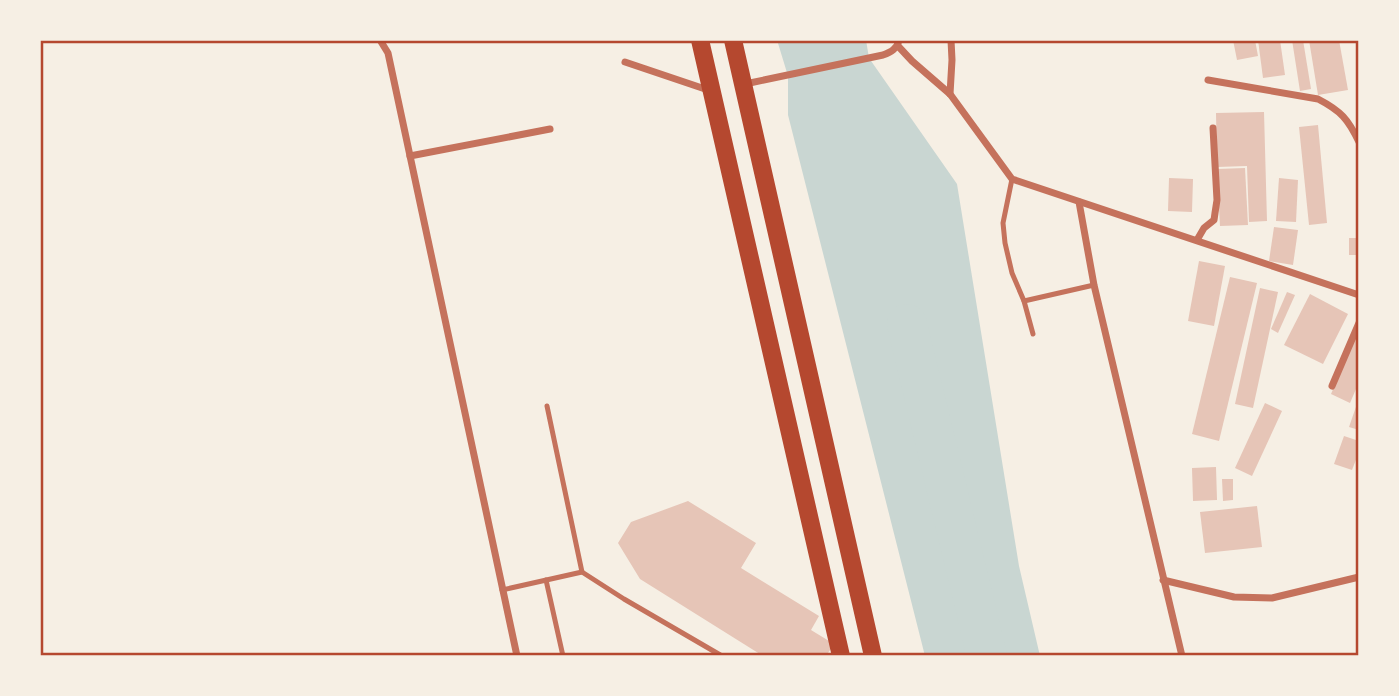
<svg xmlns="http://www.w3.org/2000/svg" width="1399" height="696" font-family="'Roboto Condensed',sans-serif">
	<rect width="100%" height="100%" fill="#f6efe4"/>
	<polygon fill="#c9d6d2" points="777,40 866,40 869,58 957,184 1019,566 1040,656 925,656 788,115 788,76"/>
	<g fill="none" stroke-linecap="round" stroke-linejoin="round">
		<polyline stroke="#c9d6d2" stroke-width="40" points="907,324 987,656"/>
	</g>
	<g fill="#e6c5b7">
		<polygon points="1233,40 1255,40 1258,56 1237,60"/>
		<polygon points="1258,40 1280,40 1285,75 1263,78"/>
		<polygon points="1292,40 1303,40 1311,89 1300,91"/>
		<polygon points="1309,40 1339,40 1348,90 1318,95"/>
		<polygon points="1264,112 1267,221 1249,222 1247,166 1217,167 1216,113"/>
		<polygon points="1318,125 1327,223 1309,225 1299,127"/>
		<polygon points="1245,168 1248,225 1220,226 1217,169"/>
		<polygon points="1169,178 1193,179 1192,212 1168,211"/>
		<polygon points="1279,178 1298,180 1296,222 1276,221"/>
		<polygon points="1274,227 1298,230 1293,265 1269,261"/>
		<rect x="1349" y="238" width="10" height="17"/>
		<polygon points="1199,261 1225,266 1214,326 1188,321"/>
		<polygon points="1230,277 1257,283 1219,441 1192,434"/>
		<polygon points="1260,288 1278,292 1253,408 1235,404"/>
		<polygon points="1287,292 1295,295 1278,333 1271,329"/>
		<polygon points="1310,294 1348,314 1323,364 1284,345"/>
		<polygon points="1359,330 1359,382 1350,403 1331,394"/>
		<polygon points="1358,401 1359,401 1359,430 1349,427"/>
		<polygon points="1265,403 1282,411 1252,476 1235,468"/>
		<polygon points="1344,436 1359,441 1359,452 1352,470 1334,464"/>
		<polygon points="1216,467 1217,500 1193,501 1192,468"/>
		<polygon points="1222,479 1233,479 1233,500 1223,501"/>
		<polygon points="688,501 756,543 741,568 819,616 811,630 834,644 826,656 763,656 640,579 618,543 631,522"/>
		<polygon points="1257,506 1262,547 1205,553 1200,512"/>
	</g>
	<g fill="none" stroke-linecap="round" stroke-linejoin="round">
		<g stroke="#c5725c" stroke-width="5">
			<polyline points="1012,179 1003,223 1005,243 1012,273 1024,301 1033,334"/>
			<polyline points="1024,301 1094,285"/>
			<polyline points="547,406 582,572"/>
			<polyline points="546,580 563,656"/>
			<polyline points="502,590 582,572 624,599 722,656"/>
		</g>
		<g stroke="#c5725c" stroke-width="7">
			<polyline points="380,40 388,53 517,656"/>
			<polyline points="898,46 912,61 950,94 1012,179 1359,295"/>
			<polyline points="625,62 711,91"/>
			<path d="M 1208,80 L 1318,99 C 1341,111 1348,119 1359,142"/>
			<path d="M 745,84 L 883,55 C 891,52 897,49 899,40"/>
			<polyline points="950,94 952,60 951,40"/>
			<polyline points="410,156 550,129"/>
			<polyline points="1079,202 1094,285 1182,656"/>
			<polyline points="1197,240 1204,228 1214,220 1215,213 1217,200 1213,128"/>
			<polyline points="1332,386 1359,323"/>
			<polyline points="1163,580 1234,597 1272,598 1359,577"/>
		</g>
		<g stroke="#b5482f" stroke-width="18">
			<polyline points="700,40 841,656"/>
			<polyline points="733,40 873,656"/>
		</g>
	</g>
	<rect width="1399" height="696" fill="none" stroke="#f6efe4" stroke-width="84"/>
	<rect x="42" y="42" width="1315" height="612" fill="none" stroke="#b5482f" stroke-width="2.5"/>
</svg>
